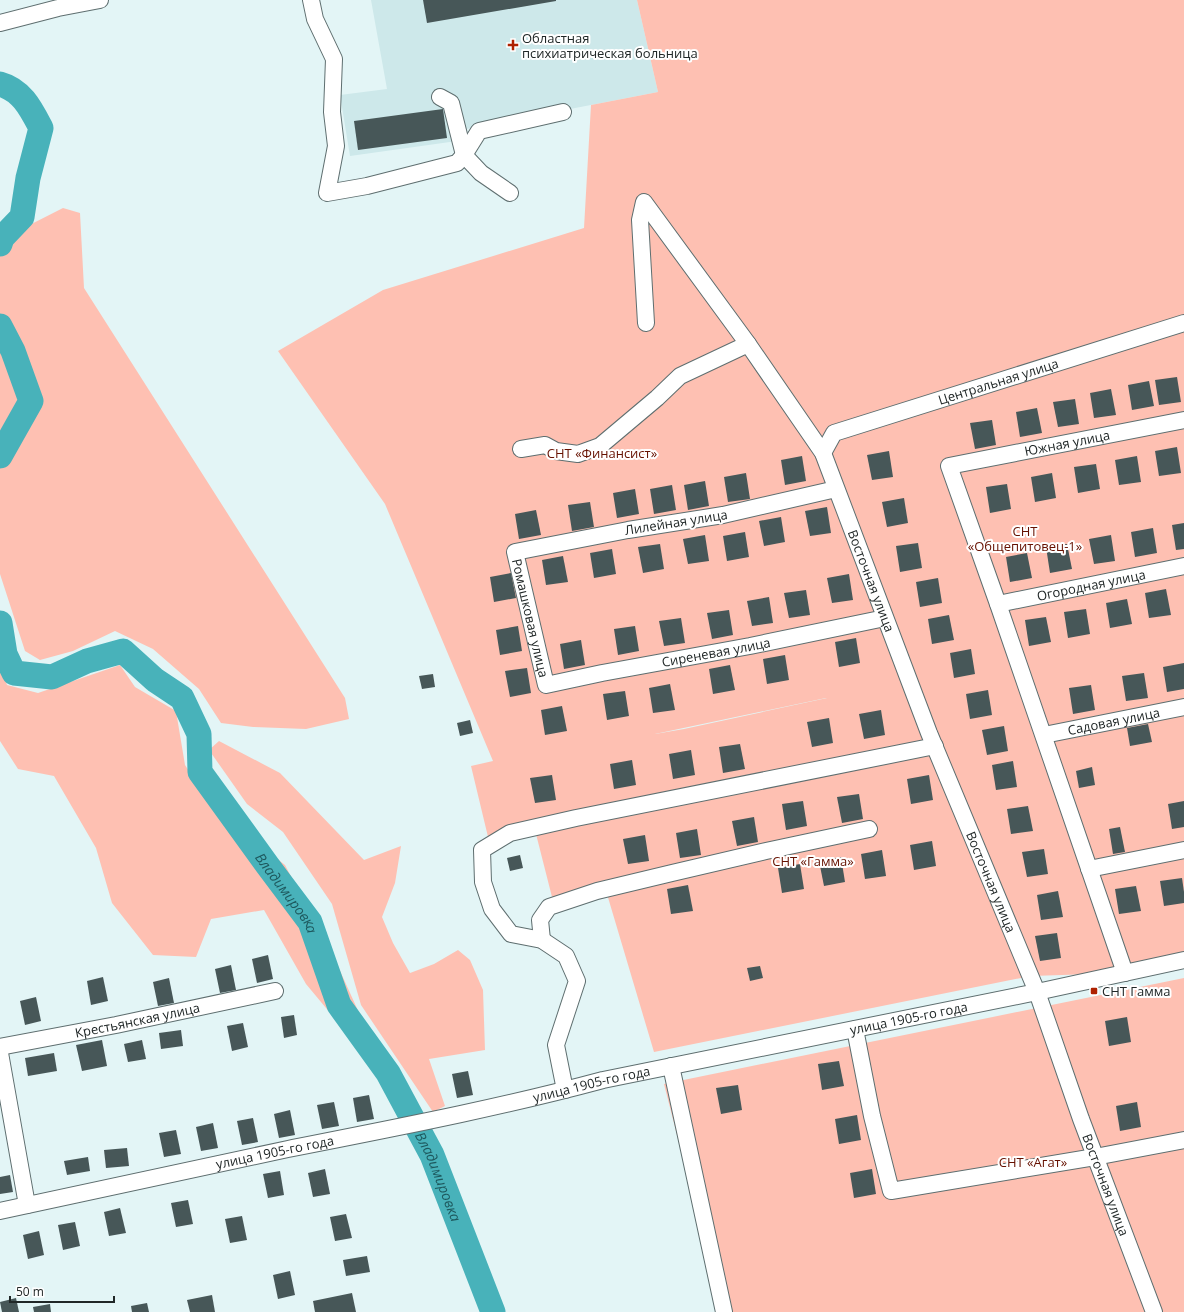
<svg xmlns="http://www.w3.org/2000/svg" width="1184" height="1312" font-family="'Open Sans',sans-serif">
	<rect width="100%" height="100%" fill="#e3f5f6"/>
	<polygon fill="#cde8ea" points="371,0 637,0 658,92 456,131 457,141 350,156 340,95 387,89"/>
	<g fill="#fec0b2" fill-rule="evenodd">
		<path d="M 637,0 L 1184,0 L 1184,960 L 1125,973 L 1031,976 L 654,1052 L 604,884 L 552,897 L 536,834 L 489,841 L 471,766 L 493,761 L 385,504 L 278,351 L 383,290 L 584,228 L 591,105 L 658,92 ZM 827,698 L 684,729 L 655,734 L 826,698 Z"/>
		<polygon points="63,208 80,213 84,288 345,698 349,719 306,729 253,727 221,723 199,689 153,649 115,631 73,651 40,660 25,651 0,574 0,240"/>
		<polygon points="0,664 7,685 38,693 120,665 135,687 176,711 185,765 214,809 285,865 336,962 360,1015 341,1026 306,984 264,910 211,919 196,957 153,955 112,903 96,848 54,776 18,769 0,741"/>
		<polygon points="219,741 280,773 364,860 401,846 395,883 382,917 393,943 410,973 434,964 458,950 470,960 483,990 485,1050 429,1059 445,1106 433,1112 361,1005 332,904 283,832 247,804 209,750"/>
		<polygon points="1184,978 1184,1312 722,1312 664,1084"/>
	</g>
	<g fill="none" stroke-linecap="round" stroke-linejoin="round">
		<g stroke="#48b2ba" stroke-width="25">
			<path d="M 0,84 C 22,90 31,109 41,128 L 28,178 L 22,217 L 2,238 L 0,244"/>
			<polyline points="0,326 13,351 31,401 0,456"/>
			<path id="s1" d="M 0,623 L 5,654 L 14,673 L 52,677 L 87,661 L 123,651 L 155,680 L 182,698 L 199,734 L 200,772 L 268,866 L 310,922 L 339,1005 L 388,1073 L 432,1155 L 493,1312"/>
		</g>
	</g>
	<g fill="#475758">
		<polygon points="423,0 556,0 556,1 427,23"/>
		<polygon points="443,109 447,138 358,150 354,121"/>
		<polygon points="1177,377 1181,402 1159,405 1155,380"/>
		<polygon points="1149,381 1154,406 1132,410 1128,385"/>
		<polygon points="1111,389 1116,415 1094,418 1090,393"/>
		<polygon points="1075,399 1079,424 1058,427 1053,402"/>
		<polygon points="1037,408 1042,433 1020,437 1016,412"/>
		<polygon points="992,420 996,445 975,449 970,423"/>
		<polygon points="1177,447 1181,473 1159,476 1155,451"/>
		<polygon points="889,451 893,477 872,480 867,455"/>
		<polygon points="802,456 806,481 785,485 781,460"/>
		<polygon points="1137,456 1141,482 1119,485 1115,460"/>
		<polygon points="1096,464 1100,489 1078,493 1074,467"/>
		<polygon points="746,473 750,499 728,502 724,477"/>
		<polygon points="1052,473 1056,498 1035,502 1031,477"/>
		<polygon points="705,481 709,506 688,510 684,485"/>
		<polygon points="1007,484 1011,509 990,513 986,487"/>
		<polygon points="672,485 676,510 654,514 650,489"/>
		<polygon points="635,489 639,514 617,518 613,493"/>
		<polygon points="904,498 908,523 887,527 882,502"/>
		<polygon points="590,502 594,527 572,531 568,505"/>
		<polygon points="827,507 831,533 810,536 805,511"/>
		<polygon points="536,510 541,535 519,539 515,514"/>
		<polygon points="781,517 785,542 764,546 759,521"/>
		<polygon points="1184,523 1184,549 1176,550 1172,525"/>
		<polygon points="1153,528 1157,553 1135,557 1131,532"/>
		<polygon points="745,532 749,557 727,561 723,536"/>
		<polygon points="705,535 709,561 688,564 683,539"/>
		<polygon points="1111,535 1115,561 1094,564 1089,539"/>
		<polygon points="918,543 922,568 900,572 896,546"/>
		<polygon points="660,544 664,569 643,573 638,547"/>
		<polygon points="1067,544 1072,569 1050,573 1046,547"/>
		<polygon points="612,549 616,574 594,578 590,553"/>
		<polygon points="1027,553 1032,578 1010,582 1006,557"/>
		<polygon points="563,556 568,582 546,585 542,560"/>
		<polygon points="511,573 516,598 494,602 490,577"/>
		<polygon points="849,574 853,600 832,603 827,578"/>
		<polygon points="938,578 942,603 920,607 916,582"/>
		<polygon points="1166,589 1171,615 1149,618 1145,593"/>
		<polygon points="806,590 810,615 789,618 784,593"/>
		<polygon points="769,597 773,623 752,626 747,601"/>
		<polygon points="1127,599 1132,624 1110,628 1106,603"/>
		<polygon points="1086,609 1090,634 1068,638 1064,612"/>
		<polygon points="729,610 733,635 712,639 707,613"/>
		<polygon points="949,615 954,640 932,644 928,619"/>
		<polygon points="1046,617 1051,642 1029,646 1025,620"/>
		<polygon points="681,618 685,643 664,646 659,621"/>
		<polygon points="518,626 522,651 500,655 496,630"/>
		<polygon points="635,626 639,651 618,655 614,629"/>
		<polygon points="856,638 860,663 839,667 835,642"/>
		<polygon points="581,640 585,665 564,669 560,644"/>
		<polygon points="971,649 975,674 954,678 950,653"/>
		<polygon points="785,655 789,680 767,684 763,659"/>
		<polygon points="1184,663 1184,689 1167,692 1163,667"/>
		<polygon points="730,665 735,690 713,694 709,669"/>
		<polygon points="527,668 531,693 510,697 505,671"/>
		<polygon points="1144,673 1148,698 1126,701 1122,676"/>
		<polygon points="433,674 435,687 422,689 419,676"/>
		<polygon points="670,684 675,710 653,713 649,688"/>
		<polygon points="1091,685 1095,710 1073,714 1069,688"/>
		<polygon points="988,690 992,715 970,719 966,694"/>
		<polygon points="625,691 629,716 607,720 603,694"/>
		<polygon points="562,706 567,731 545,735 541,710"/>
		<polygon points="881,710 885,735 864,739 859,714"/>
		<polygon points="829,718 833,743 812,747 807,722"/>
		<polygon points="470,720 473,733 460,736 457,723"/>
		<polygon points="1148,724 1152,742 1130,746 1127,728"/>
		<polygon points="1004,726 1008,751 987,755 982,730"/>
		<polygon points="740,744 745,769 723,773 719,747"/>
		<polygon points="691,750 695,775 673,779 669,754"/>
		<polygon points="632,760 636,785 614,789 610,764"/>
		<polygon points="1013,761 1017,787 996,790 992,765"/>
		<polygon points="1092,767 1095,785 1079,788 1076,771"/>
		<polygon points="552,775 556,800 535,803 530,778"/>
		<polygon points="929,775 933,800 911,804 907,779"/>
		<polygon points="859,794 863,819 842,823 837,797"/>
		<polygon points="803,801 807,826 786,830 782,804"/>
		<polygon points="1184,801 1184,827 1172,829 1168,804"/>
		<polygon points="1028,806 1033,831 1011,834 1007,809"/>
		<polygon points="754,817 758,842 737,846 732,821"/>
		<polygon points="1120,827 1125,852 1113,854 1109,829"/>
		<polygon points="697,829 701,855 680,858 676,833"/>
		<polygon points="645,835 649,861 628,864 623,839"/>
		<polygon points="932,841 936,866 914,870 910,845"/>
		<polygon points="1044,849 1048,874 1027,877 1022,852"/>
		<polygon points="882,850 886,876 865,879 861,854"/>
		<polygon points="520,855 523,868 510,871 507,858"/>
		<polygon points="841,857 845,882 824,886 819,861"/>
		<polygon points="800,864 804,889 782,893 778,868"/>
		<polygon points="1182,878 1184,892 1184,903 1164,906 1160,881"/>
		<polygon points="688,885 693,911 671,914 667,889"/>
		<polygon points="1136,886 1141,911 1119,914 1115,889"/>
		<polygon points="1058,891 1063,917 1041,920 1037,895"/>
		<polygon points="1057,933 1061,958 1040,961 1035,936"/>
		<polygon points="268,955 273,979 257,983 252,959"/>
		<polygon points="231,965 236,990 220,993 215,969"/>
		<polygon points="760,966 763,978 750,981 747,968"/>
		<polygon points="103,977 108,1001 91,1005 87,981"/>
		<polygon points="169,978 174,1003 158,1006 153,982"/>
		<polygon points="36,997 41,1021 25,1025 20,1001"/>
		<polygon points="294,1015 297,1035 284,1038 281,1017"/>
		<polygon points="1127,1017 1131,1042 1109,1046 1105,1021"/>
		<polygon points="243,1023 248,1047 232,1051 227,1026"/>
		<polygon points="181,1030 183,1046 161,1049 159,1033"/>
		<polygon points="102,1040 107,1066 82,1071 76,1045"/>
		<polygon points="142,1040 146,1059 128,1062 124,1044"/>
		<polygon points="54,1053 57,1071 28,1076 25,1058"/>
		<polygon points="839,1061 844,1086 822,1090 818,1064"/>
		<polygon points="468,1071 473,1095 457,1098 452,1074"/>
		<polygon points="738,1085 742,1110 721,1114 716,1088"/>
		<polygon points="369,1095 374,1119 357,1122 353,1098"/>
		<polygon points="334,1102 339,1126 322,1129 317,1105"/>
		<polygon points="1137,1102 1141,1127 1120,1131 1116,1106"/>
		<polygon points="290,1110 295,1135 279,1138 274,1114"/>
		<polygon points="857,1115 861,1140 839,1144 835,1119"/>
		<polygon points="253,1118 258,1142 242,1145 237,1121"/>
		<polygon points="213,1123 218,1148 201,1151 196,1127"/>
		<polygon points="176,1130 181,1154 164,1157 159,1133"/>
		<polygon points="127,1148 129,1166 106,1168 104,1150"/>
		<polygon points="88,1157 90,1171 67,1175 64,1161"/>
		<polygon points="325,1169 330,1194 313,1197 308,1173"/>
		<polygon points="872,1169 876,1194 854,1198 850,1173"/>
		<polygon points="280,1171 284,1195 268,1198 263,1174"/>
		<polygon points="10,1175 13,1192 0,1194 0,1177"/>
		<polygon points="188,1200 193,1224 176,1227 171,1203"/>
		<polygon points="120,1208 126,1233 109,1236 104,1212"/>
		<polygon points="346,1214 352,1238 335,1241 330,1217"/>
		<polygon points="242,1216 247,1240 230,1243 225,1219"/>
		<polygon points="75,1222 80,1246 63,1250 58,1225"/>
		<polygon points="39,1231 44,1255 28,1259 23,1235"/>
		<polygon points="367,1256 370,1272 346,1276 343,1260"/>
		<polygon points="290,1271 295,1295 278,1299 273,1275"/>
		<polygon points="352,1293 356,1312 315,1312 313,1301"/>
		<polygon points="212,1295 215,1312 190,1312 187,1300"/>
		<polygon points="16,1298 19,1312 2,1312 0,1302"/>
		<polygon points="147,1303 149,1312 132,1312 131,1306"/>
		<polygon points="50,1304 51,1312 34,1312 33,1307"/>
	</g>
	<g fill="none" stroke-linecap="round" stroke-linejoin="round">
		<defs>
			<g id="minor">
				<polyline points="311,0 315,19 334,59 332,112 336,146 327,193 367,186 457,163 464,155 479,131 563,112"/>
				<polyline points="0,23 58,8 100,0"/>
				<polyline points="440,97 451,103 464,155 481,173 510,193"/>
				<polyline points="646,323 640,220 644,202 748,344"/>
				<path id="s2" d="M 521,449 L 545,445 L 556,451 L 578,454 L 600,446 L 657,398 L 680,376 L 748,344 L 823,453 L 929,733 L 1037,992 L 1081,1119 L 1154,1312"/>
				<path id="s3" d="M 823,453 L 834,433 L 1184,323"/>
				<path id="s4" d="M 836,489 L 723,515 L 628,530 L 515,552 L 546,685 L 602,673 L 750,646 L 885,618"/>
				<path id="s5" d="M 998,604 L 1184,566"/>
				<path id="s6" d="M 1044,735 L 1184,707"/>
				<polyline points="1089,869 1184,850"/>
				<polyline points="542,940 540,920 549,907 597,891 672,873 766,851 869,829"/>
				<path id="s7" d="M 1125,973 L 998,604 L 949,466 L 1184,420"/>
				<polyline points="855,1029 872,1116 891,1191 1095,1157 1184,1140"/>
				<path id="s8" d="M 0,1047 L 116,1025 L 275,991"/>
				<polyline points="0,1053 27,1205"/>
				<polyline points="671,1066 724,1312"/>
				<polyline points="565,1090 556,1045 577,981 566,956 542,940 511,934 492,909 483,882 482,850 510,833 576,818 935,746"/>
				<path id="s9" d="M 0,1211 C 96,1190 192,1169 288,1149 C 394,1128 499,1108 603,1080 L 1037,992 L 1184,960"/>
			</g>
		</defs>
		<use href="#minor" stroke="#5e6e6f" stroke-width="18"/>
		<use href="#minor" stroke="#fff" stroke-width="16"/>
	</g>
	<g fill="#ae2100" stroke="#fff" stroke-width="1.5">
		<path d="M511 39h4v4h4v4h-4v4h-4v-4h-4v-4h4z"/>
		<rect x="1090" y="987" width="8" height="8" rx="2"/>
	</g>
	<g text-anchor="middle" dominant-baseline="central" stroke-width="4" stroke-linejoin="round" paint-order="stroke">
		<g font-size="13" fill="#202727" stroke="#fff" text-anchor="start">
			<text x="522" y="38">Областная<tspan x="522" dy="15">психиатрическая больница</tspan></text>
			<text x="1102" y="991">СНТ Гамма</text>
		</g>
		<g font-size="13" fill="#202727" stroke="#fff">
			<text stroke="none"><textPath href="#s3" startOffset="195">Центральная улица</textPath></text>
			<text stroke="none"><textPath href="#s7" startOffset="657">Южная улица</textPath></text>
			<text transform="translate(676 522) rotate(-9)">Лилейная улица</text>
			<text stroke="none"><textPath href="#s2" startOffset="533">Восточная улица</textPath></text>
			<text stroke="none"><textPath href="#s5" startOffset="95">Огородная улица</textPath></text>
			<text stroke="none"><textPath href="#s4" startOffset="395">Ромашковая улица</textPath></text>
			<text stroke="none"><textPath href="#s4" startOffset="637">Сиреневая улица</textPath></text>
			<text stroke="none"><textPath href="#s6" startOffset="71">Садовая улица</textPath></text>
			<text stroke="none"><textPath href="#s2" startOffset="857">Восточная улица</textPath></text>
			<text stroke="none"><textPath href="#s9" startOffset="929">улица 1905-го года</textPath></text>
			<text stroke="none"><textPath href="#s8" startOffset="140">Крестьянская улица</textPath></text>
			<text stroke="none"><textPath href="#s9" startOffset="605">улица 1905-го года</textPath></text>
			<text stroke="none"><textPath href="#s9" startOffset="281">улица 1905-го года</textPath></text>
			<text stroke="none"><textPath href="#s2" startOffset="1181">Восточная улица</textPath></text>
		</g>
		<g font-size="13" fill="#661101" stroke="#fff">
			<text x="602" y="453">СНТ «Финансист»</text>
			<text x="1025" y="531">СНТ<tspan x="1025" dy="15">«Общепитовец-1»</tspan></text>
			<text x="813" y="861">СНТ «Гамма»</text>
			<text x="1033" y="1162">СНТ «Агат»</text>
		</g>
		<g font-size="14" font-style="italic" fill="#1e595e" stroke="#fff">
			<text stroke="none"><textPath href="#s1" startOffset="469">Владимировка</textPath></text>
			<text stroke="none"><textPath href="#s1" startOffset="793">Владимировка</textPath></text>
		</g>
	</g>
	<path d="M10 1296v6h104v-6" fill="none" stroke="#202727" stroke-width="2"/>
	<text x="16" y="1296" font-size="12" fill="#202727" stroke="#ffffff" stroke-width="3" paint-order="stroke">50 m</text>
</svg>
